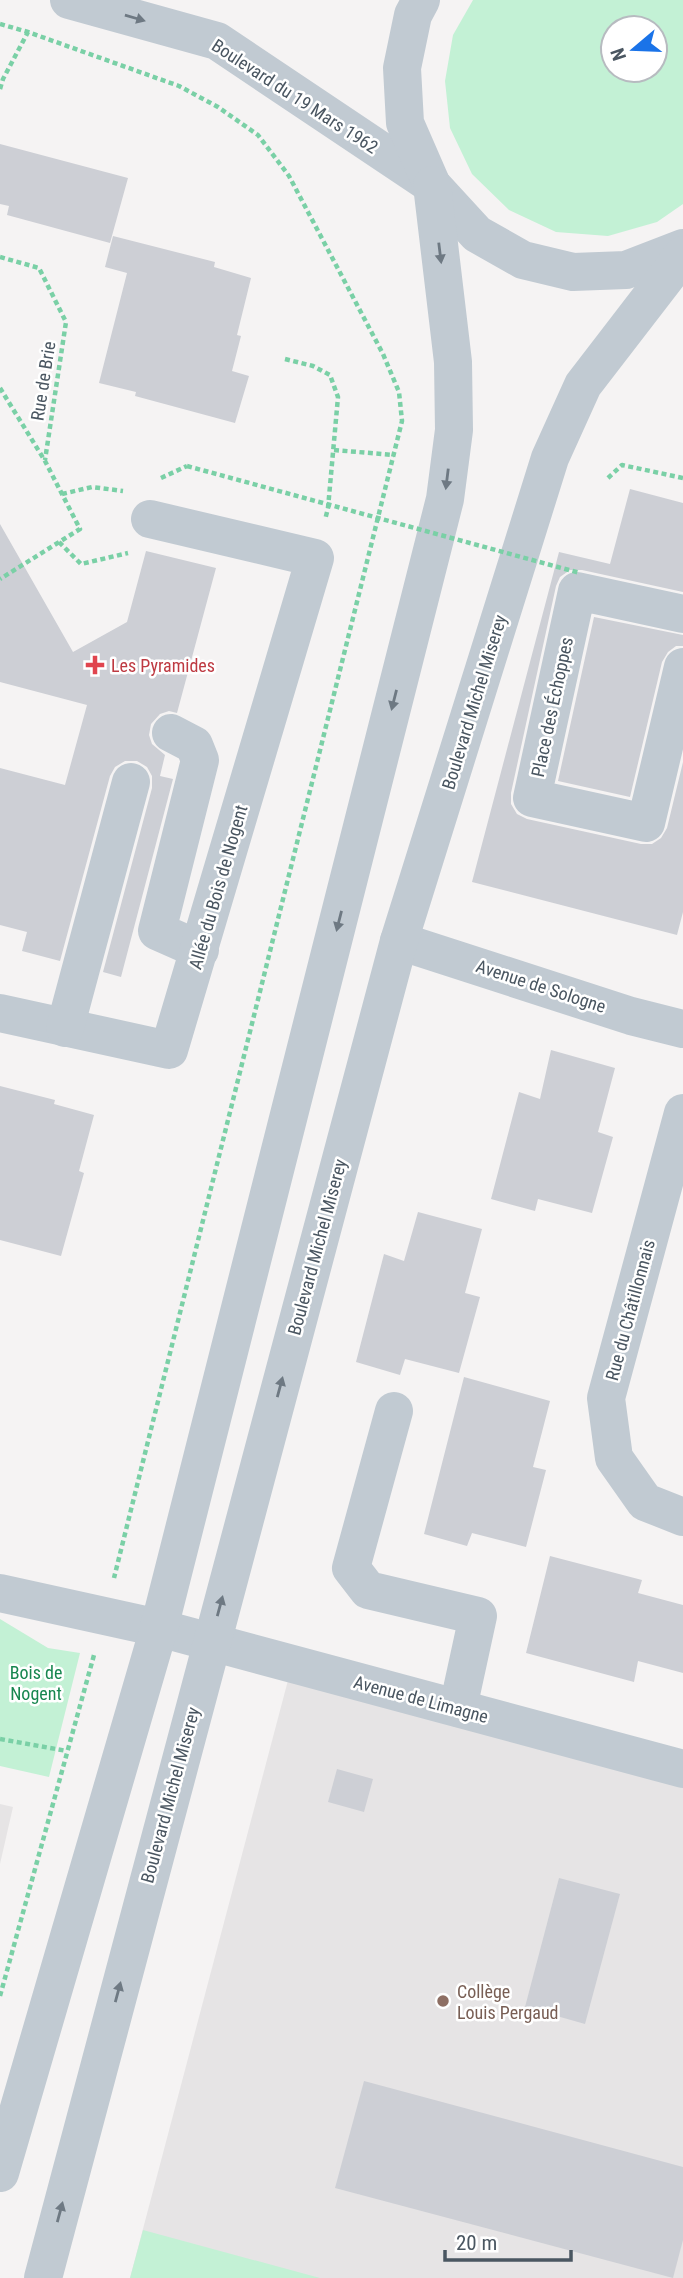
<svg xmlns="http://www.w3.org/2000/svg" width="683" height="2278" font-family="'Roboto Condensed',sans-serif">
	<rect width="100%" height="100%" fill="#f5f3f3"/>
	<g fill="#e6e4e5">
		<polygon points="291,1669 683,1773 683,2278 130,2278"/>
		<polygon points="0,1804 13,1807 0,1864"/>
	</g>
	<g fill="#c3f1d5" fill-rule="evenodd">
		<path d="M 473,0 L 683,0 L 683,204 L 657,222 L 608,236 L 556,232 L 509,210 L 472,174 L 450,128 L 445,81 L 453,35 ZM 655,28 L 655,70 L 613,70 L 613,28 Z"/>
		<polygon points="0,1619 48,1648 80,1653 49,1777 0,1766"/>
		<polygon points="143,2230 320,2278 130,2278"/>
	</g>
	<g fill="#cdcfd5">
		<polygon points="0,144 128,178 110,243 7,215 9,206 0,204"/>
		<polygon points="113,236 215,262 214,267 251,278 237,335 241,336 232,371 249,376 235,423 135,396 136,392 99,383 127,273 105,267"/>
		<polygon points="630,489 683,503 683,592 582,570 570,570 560,577 556,586 511,793 511,804 517,814 527,819 641,844 652,844 661,838 667,828 683,762 683,912 677,935 472,882 559,552 610,564"/>
		<polygon points="0,524 73,652 127,622 146,551 216,568 177,713 169,711 160,714 151,724 149,735 152,744 165,755 160,776 173,779 121,977 103,972 152,788 152,776 147,767 137,761 125,761 115,767 110,776 60,961 22,951 27,932 0,925 0,768 65,785 87,705 0,682"/>
		<polygon points="594,617 683,635 683,646 676,646 668,652 662,662 630,797 558,781"/>
		<polygon points="551,1050 615,1068 598,1132 613,1137 592,1213 538,1199 535,1211 491,1199 519,1092 540,1099"/>
		<polygon points="0,1086 55,1100 54,1104 94,1115 79,1171 84,1173 61,1256 0,1240"/>
		<polygon points="418,1212 482,1229 465,1293 480,1297 459,1373 405,1359 400,1375 356,1362 384,1254 404,1261"/>
		<polygon points="464,1377 550,1401 533,1467 546,1470 526,1547 472,1533 467,1546 424,1534"/>
		<polygon points="550,1556 642,1580 638,1593 683,1605 683,1673 638,1661 634,1682 526,1653"/>
		<polygon points="337,1769 373,1779 364,1812 328,1802"/>
		<polygon points="559,1878 620,1894 585,2024 525,2007"/>
		<polygon points="364,2081 683,2167 683,2240 673,2278 335,2188"/>
	</g>
	<g fill="none" stroke-linecap="round" stroke-linejoin="round">
		<g stroke="#7ad0a6" stroke-width="4.5" stroke-dasharray="5 3.5" stroke-linecap="butt">
			<polyline points="0,24 28,32 179,86 218,107 258,135 289,176 383,354 399,392 402,421 114,1578"/>
			<polyline points="0,89 3,79 28,32"/>
			<polyline points="0,257 39,268 66,322 45,460"/>
			<polyline points="285,359 313,366 330,375 338,397 328,508 325,520"/>
			<polyline points="0,388 45,461 80,529 0,579"/>
			<polyline points="334,450 394,455"/>
			<polyline points="161,478 187,466"/>
			<polyline points="608,478 622,465 683,478"/>
			<polyline points="62,494 92,487 123,491"/>
			<polyline points="59,542 81,564 128,553"/>
			<polyline points="0,1739 67,1751"/>
			<polyline points="0,1996 94,1655"/>
		</g>
		<g stroke="#c1cad2" stroke-width="38">
			<polyline points="69,0 217,41 432,185"/>
			<polyline points="421,0 413,15 402,68 405,123 432,185 477,234 523,260 573,272 626,270 683,248"/>
			<polyline points="683,614 577,591 532,798 646,823 683,667"/>
			<polyline points="171,733 194,745 200,760 157,931 200,950"/>
			<polyline points="399,941 631,1016 683,1029"/>
			<polyline points="0,1013 169,1050 315,558 150,519"/>
			<polyline points="65,1028 131,782"/>
			<polyline points="683,1113 606,1398 614,1458 645,1502 683,1517"/>
			<polyline points="394,1411 351,1568 368,1590 478,1616 458,1708"/>
			<polyline points="0,1593 159,1628 683,1769"/>
			<polyline points="0,2173 159,1628 445,499 454,430 453,362 432,185"/>
			<polyline points="43,2278 399,941 550,458 583,385 683,255"/>
		</g>
		<polyline stroke="#7ad0a6" stroke-width="4.5" stroke-dasharray="5 3.5" stroke-linecap="butt" points="187,466 580,573"/>
	</g>
	<defs><path id="oneway-solid" d="M-6-.8H1V-3.2L6.5 0L1 3.2V.8H-6Z" transform="scale(1.75)"/></defs>
	<g fill="#6e7983">
		<use href="#oneway-solid" transform="translate(135 18) rotate(16)"/>
		<use href="#oneway-solid" transform="translate(440 253) rotate(83)"/>
		<use href="#oneway-solid" transform="translate(447 479) rotate(97)"/>
		<use href="#oneway-solid" transform="translate(394 700) rotate(104)"/>
		<use href="#oneway-solid" transform="translate(339 921) rotate(104)"/>
		<use href="#oneway-solid" transform="translate(280 1387) rotate(-75)"/>
		<use href="#oneway-solid" transform="translate(220 1606) rotate(-75)"/>
		<use href="#oneway-solid" transform="translate(118 1992) rotate(-75)"/>
		<use href="#oneway-solid" transform="translate(60 2212) rotate(-75)"/>
	</g>
	<path fill="#e0444e" stroke="#fff" stroke-width="2.5" d="M91.5 654.5h7v7h7v7h-7v7h-7v-7h-7v-7h7z"/>
	<circle fill="#8d6e63" stroke="#fff" stroke-width="2.5" cx="443" cy="2001" r="7"/>
	<g text-anchor="middle" dominant-baseline="central" stroke-width="5" stroke-linejoin="round" paint-order="stroke">
		<g font-size="18" fill="#4a5661" stroke="#fff">
			<text transform="translate(295 96) rotate(33)">Boulevard du 19 Mars 1962</text>
			<text transform="translate(43 381) rotate(-81)">Rue de Brie</text>
			<text transform="translate(474 702) rotate(-73)">Boulevard Michel Miserey</text>
			<text transform="translate(552 707) rotate(-78)">Place des Échoppes</text>
			<text transform="translate(218 887) rotate(-74)">Allée du Bois de Nogent</text>
			<text transform="translate(541 986) rotate(18)">Avenue de Sologne</text>
			<text transform="translate(317 1247) rotate(-75)">Boulevard Michel Miserey</text>
			<text transform="translate(630 1310) rotate(-75)">Rue du Châtillonnais</text>
			<text transform="translate(421 1699) rotate(15)">Avenue de Limagne</text>
			<text transform="translate(170 1795) rotate(-75)">Boulevard Michel Miserey</text>
		</g>
		<g font-size="18" fill="#be3a42" stroke="#fff" text-anchor="start">
			<text x="111" y="665">Les Pyramides</text>
		</g>
		<g font-size="18" fill="#17864f" stroke="#fff">
			<text x="36" y="1672">Bois de<tspan x="36" dy="21">Nogent</tspan></text>
		</g>
		<g font-size="18" fill="#785e54" stroke="#fff" text-anchor="start">
			<text x="457" y="1991">Collège<tspan x="457" dy="21">Louis Pergaud</tspan></text>
		</g>
	</g>
	<g transform="translate(634 49) rotate(251)"><circle r="33" fill="#ffffff" stroke="#b7bbc0" stroke-width="2"/>
	<path d="M0-5L12 26L0 18L-12 26Z" fill="#1a73e8"/>
	<text y="-10" font-size="19" font-weight="bold" text-anchor="middle" fill="#4a5661">N</text>
	</g>
	<path d="M445 2250v10h126v-10" fill="none" stroke="#4a5661" stroke-width="3.5"/>
	<text x="456" y="2250" font-size="21" fill="#4a5661" stroke="#ffffff" stroke-width="5" paint-order="stroke">20 m</text>
</svg>
